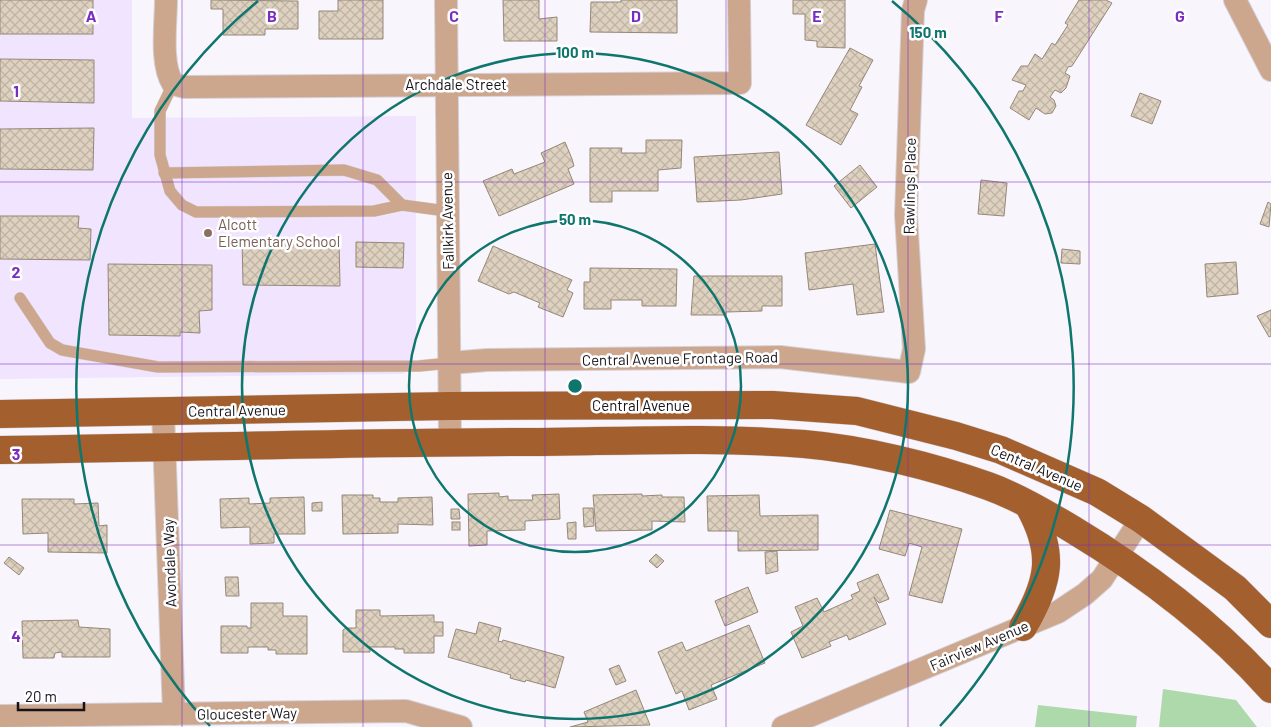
<svg xmlns="http://www.w3.org/2000/svg" width="1271" height="727" font-family="Barlow,sans-serif">
	<defs>
		<pattern id="building-cross-hatch" width="8" height="8" patternUnits="userSpaceOnUse" patternTransform="scale(1.25)"><rect width="8" height="8" fill="#ded1bf"/><path d="M0 0l8 8M0 8l8-8" fill="none" stroke="#beb3a4"/></pattern>
	</defs>
	<rect width="100%" height="100%" fill="#f9f5fd"/>
	<polygon fill="#f1e4fe" points="0,0 132,0 132,118 416,116 416,348 404,374 0,379"/>
	<g fill="#aed9ab">
		<polygon points="1163,689 1236,700 1257,727 1159,727"/>
		<polygon points="1038,705 1137,716 1136,727 1035,727"/>
	</g>
	<g fill="url(#building-cross-hatch)" stroke="#958878">
		<rect x="0" y="0" width="93" height="34"/>
		<polygon points="211,0 298,1 298,29 265,29 265,35 223,35 223,9 211,9"/>
		<polygon points="338,0 383,0 383,39 319,39 319,11 338,11"/>
		<polygon points="503,0 539,0 539,19 557,17 557,41 504,41"/>
		<polygon points="621,0 677,0 677,33 590,32 591,2 621,2"/>
		<polygon points="793,0 845,0 845,48 817,47 817,41 805,40 805,14 793,14"/>
		<polygon points="1079,0 1106,0 1112,3 1072,66 1068,67 1065,73 1070,76 1066,88 1061,93 1055,90 1050,97 1054,100 1056,106 1052,113 1045,114 1036,108 1029,120 1010,108 1019,91 1023,91 1026,85 1012,80 1021,66 1028,66 1035,54 1042,59 1052,43 1055,45 1068,25 1065,23"/>
		<polygon points="850,48 873,60 859,86 862,87 850,110 858,114 841,145 806,125"/>
		<polygon points="0,59 94,60 94,103 0,101"/>
		<polygon points="1140,93 1161,101 1152,124 1131,116"/>
		<polygon points="94,128 93,170 0,169 0,129"/>
		<polygon points="646,140 682,140 681,168 658,170 658,191 612,191 612,202 590,202 590,148 622,148 621,153 646,153"/>
		<polygon points="565,142 572,159 574,166 568,169 574,184 499,216 483,181 512,169 514,174 545,162 541,153"/>
		<polygon points="779,152 782,194 741,200 697,202 694,157"/>
		<polygon points="860,165 877,187 851,208 834,186"/>
		<polygon points="981,180 1007,183 1004,216 978,214"/>
		<polygon points="1268,202 1271,204 1269,227 1260,224"/>
		<polygon points="0,216 79,216 78,228 91,229 90,260 0,259"/>
		<polygon points="242,238 339,240 340,286 243,285"/>
		<polygon points="356,242 404,243 403,268 356,267"/>
		<polygon points="875,244 884,312 857,315 853,284 809,290 805,253"/>
		<polygon points="493,246 572,280 567,290 573,293 563,317 538,307 540,303 514,292 509,294 478,281"/>
		<polygon points="1062,249 1080,251 1080,264 1061,263"/>
		<polygon points="1236,262 1238,294 1207,297 1205,264"/>
		<polygon points="108,264 212,265 212,310 199,311 200,333 180,332 180,336 109,335"/>
		<polygon points="590,268 677,269 676,306 642,306 642,300 611,300 611,309 584,309 584,282 590,282"/>
		<polygon points="694,276 782,276 782,306 762,306 762,311 726,312 726,315 691,315"/>
		<polygon points="1271,310 1271,336 1269,337 1257,316"/>
		<polygon points="499,493 499,497 508,496 508,500 533,500 532,495 559,494 560,519 525,521 525,530 487,531 487,545 469,546 468,494"/>
		<polygon points="642,494 642,496 662,495 662,497 684,497 685,522 652,521 652,530 596,531 593,495"/>
		<polygon points="342,495 373,495 373,498 380,498 380,502 398,502 398,498 432,497 433,525 398,524 398,533 343,534"/>
		<polygon points="759,495 760,516 818,515 818,550 738,551 738,531 708,531 707,496"/>
		<polygon points="304,497 305,534 274,534 274,543 250,544 250,527 221,528 220,499 249,498 249,504 270,503 270,498"/>
		<polygon points="22,499 74,499 74,504 98,503 99,526 107,525 107,553 48,552 48,533 23,534"/>
		<polygon points="322,502 322,511 312,511 312,503"/>
		<polygon points="583,508 593,508 594,526 584,527"/>
		<polygon points="451,509 459,509 460,519 451,519"/>
		<polygon points="890,510 962,529 942,603 909,595 922,547 909,543 905,556 879,549"/>
		<rect x="452" y="522" width="8" height="8"/>
		<polygon points="576,522 576,539 568,539 567,523"/>
		<polygon points="777,551 778,571 766,574 765,552"/>
		<polygon points="656,554 664,561 657,568 649,561"/>
		<polygon points="9,557 24,568 19,575 4,563"/>
		<polygon points="878,574 889,599 879,603 874,597 886,624 849,640 847,635 829,642 831,646 802,658 791,632 803,626 795,607 817,598 824,612 853,599 851,595 860,591 857,583"/>
		<polygon points="225,577 238,577 239,596 226,596"/>
		<polygon points="748,587 758,612 725,626 715,601"/>
		<polygon points="251,603 283,603 283,616 307,616 307,654 276,654 276,650 268,650 268,647 248,647 248,653 221,653 221,626 247,626 247,628 251,628"/>
		<polygon points="356,610 380,610 380,616 434,615 434,622 443,622 443,636 434,636 434,653 404,653 404,649 395,649 395,647 370,647 370,652 343,652 343,630 346,628 356,628"/>
		<polygon points="78,620 79,627 110,629 110,657 62,657 62,652 55,653 54,658 23,658 22,621"/>
		<polygon points="479,622 501,628 498,641 502,642 503,640 564,657 555,688 526,680 525,682 510,678 511,675 448,657 456,629 476,634"/>
		<polygon points="749,625 765,663 711,685 717,699 689,710 682,691 676,694 658,652 682,642 686,651"/>
		<polygon points="619,665 626,681 616,685 609,669"/>
		<polygon points="636,690 650,725 570,727 588,722 584,712"/>
	</g>
	<g fill="none" stroke-linecap="round" stroke-linejoin="round">
		<defs>
			<g id="lane">
				<polyline points="173,84 160,111 160,155 170,191 182,205 196,212 374,211 402,205 446,211"/>
				<polyline points="164,173 344,170 377,180 402,205"/>
				<polyline points="20,298 50,343 62,350 158,367 419,366 450,363"/>
			</g>
			<g id="street">
				<path d="M 166,0 C 166,24 160,64 173,84 L 184,87 L 740,83 L 739,0"/>
				<polyline points="446,0 450,442"/>
				<polyline points="1235,0 1271,70"/>
				<polyline points="450,363 487,360 780,357 909,372 914,349 906,215 913,10 916,0"/>
				<polyline points="163,411 174,714"/>
				<polyline points="0,716 406,711 461,727"/>
				<polyline points="783,727 1058,612 1085,594 1102,579 1141,519"/>
			</g>
			<g id="primary">
				<polyline points="0,414 450,406 773,405 857,411 956,436 1001,450 1097,492 1141,519 1235,588 1271,624"/>
				<path d="M 0,450 C 180,448 360,442 540,442 C 628,441 716,437 804,444 C 863,449 932,466 988,486 C 1016,496 1045,513 1072,529 C 1145,573 1214,625 1271,689"/>
				<path d="M 1023,627 C 1050,581 1055,553 1029,506"/>
			</g>
		</defs>
		<use href="#lane" stroke="#d5d1d9" stroke-width="12"/>
		<use href="#street" stroke="#d5d1d9" stroke-width="24"/>
		<use href="#primary" stroke="#d5d1d9" stroke-width="29"/>
		<use href="#lane" stroke="#cca68d" stroke-width="11"/>
		<use href="#street" stroke="#cca68d" stroke-width="22"/>
		<use href="#primary" stroke="#a3602e" stroke-width="28"/>
	</g>
	<path fill="none" stroke="#7b2cbf" stroke-width="1" stroke-opacity="0.55" d="M 182,0 L 182,727M 363,0 L 363,727M 545,0 L 545,727M 726,0 L 726,727M 908,0 L 908,727M 1089,0 L 1089,727M 0,182 L 1271,182M 0,364 L 1271,364M 0,545 L 1271,545"/>
	<g fill="none" stroke="#0f766e" stroke-width="2.5">
		<circle cx="575" cy="386" r="166"/>
		<circle cx="575" cy="386" r="333"/>
		<path d="M210 726A499 499 0 0 1 258 1M892 1A499 499 0 0 1 940 726"/>
	</g>
	<circle fill="#8d6e63" stroke="#fff" stroke-width="2" cx="208" cy="233" r="5"/>
	<g text-anchor="middle" dominant-baseline="central" stroke-width="5" stroke-linejoin="round" paint-order="stroke">
		<g font-size="15" fill="#16131a" stroke="#fff">
			<text x="456" y="84">Archdale Street</text>
			<text transform="translate(909 186) rotate(-89)">Rawlings Place</text>
			<text transform="translate(447 221) rotate(-91)">Fallkirk Avenue</text>
			<text transform="translate(680 358) rotate(-1)">Central Avenue Frontage Road</text>
			<text x="641" y="405">Central Avenue</text>
			<text transform="translate(237 410) rotate(-1)">Central Avenue</text>
			<text transform="translate(1037 467) rotate(23)">Central Avenue</text>
			<text transform="translate(169 563) rotate(-92)">Avondale Way</text>
			<text transform="translate(979 645) rotate(-23)">Fairview Avenue</text>
			<text transform="translate(247 713) rotate(-1)">Gloucester Way</text>
		</g>
		<g font-size="15" fill="#785e54" stroke="#fff" text-anchor="start">
			<text x="218" y="224">Alcott<tspan x="218" dy="17">Elementary School</tspan></text>
		</g>
	</g>
	<g font-size="16" text-anchor="middle" font-weight="bold" fill="#7b2cbf" stroke="#fff" stroke-width="5" stroke-linejoin="round" paint-order="stroke">
		<text x="91" y="22">A</text>
		<text x="272" y="22">B</text>
		<text x="454" y="22">C</text>
		<text x="636" y="22">D</text>
		<text x="817" y="22">E</text>
		<text x="999" y="22">F</text>
		<text x="1180" y="22">G</text>
		<text x="16" y="97">1</text>
		<text x="16" y="278">2</text>
		<text x="16" y="460">3</text>
		<text x="16" y="642">4</text>
	</g>
	<circle cx="575" cy="386" r="8" fill="#0f766e" stroke="#fff" stroke-width="2.5"/>
	<g font-size="15" text-anchor="middle" font-weight="bold" fill="#0f766e" stroke="#fff" stroke-width="5" stroke-linejoin="round" paint-order="stroke">
		<text x="928" y="38">150 m</text>
		<text x="575" y="58">100 m</text>
		<text x="575" y="225">50 m</text>
	</g>
	<path d="M18 702v8h66v-8" fill="none" stroke="#16131a" stroke-width="2.5"/>
	<text x="25" y="702" font-size="15" fill="#16131a" stroke="#ffffff" stroke-width="4" paint-order="stroke">20 m</text>
</svg>
